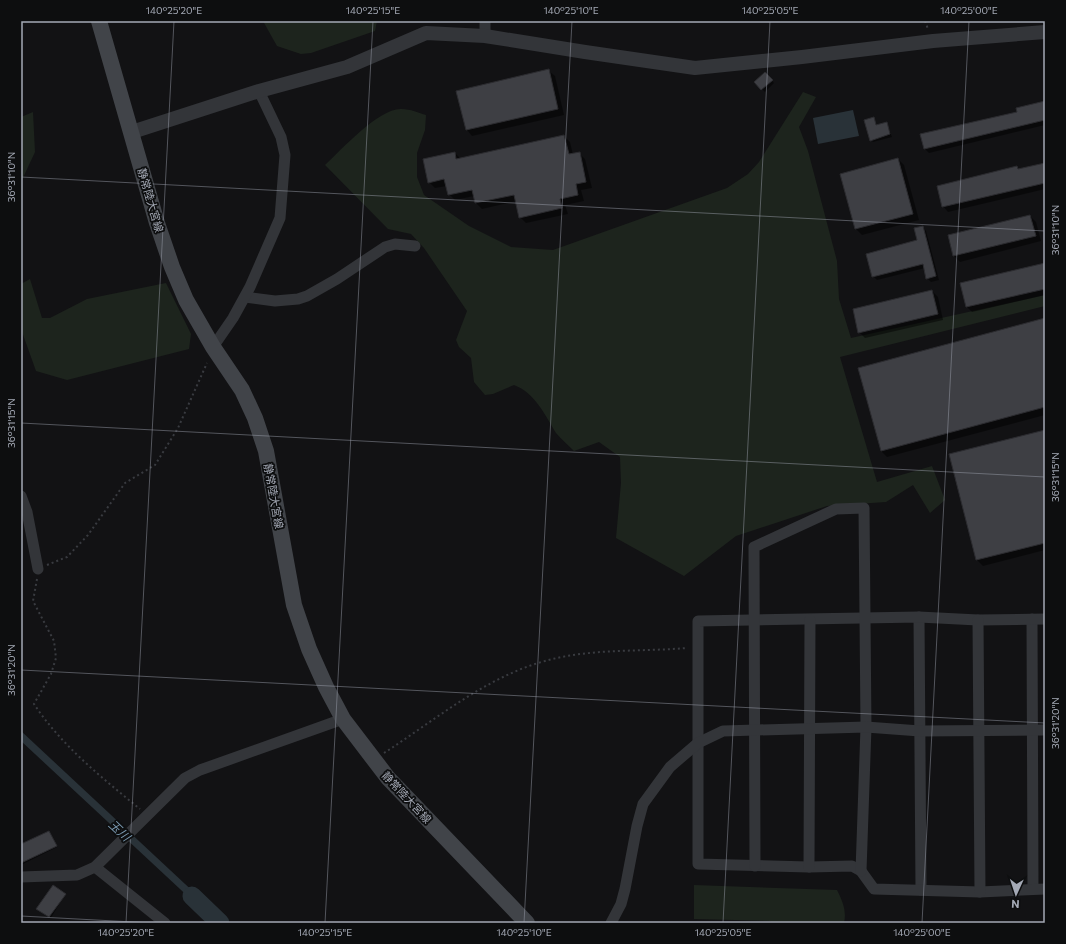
<svg xmlns="http://www.w3.org/2000/svg" width="1066" height="944" font-family="Commissioner,'Noto Sans JP',sans-serif">
	<rect width="100%" height="100%" fill="#121214"/>
	<g fill="#1d241d">
		<polygon points="263,21 377,21 375,31 311,53 301,54 277,46"/>
		<path d="M 803,92 L 816,97 L 799,127 L 808,151 L 837,261 L 839,299 L 851,338 L 1045,295 L 1045,306 L 840,357 L 877,482 L 932,466 L 945,500 L 930,513 L 913,485 L 886,502 L 827,506 L 736,536 L 684,576 L 616,538 L 621,483 L 620,457 L 599,442 L 574,451 C 568,445 561,439 556,433 C 545,415 535,393 514,385 L 493,394 L 485,395 L 474,382 L 471,358 L 459,347 L 456,340 L 467,311 L 424,248 L 411,234 L 388,229 L 325,165 C 341,150 380,107 402,109 C 410,109 419,113 426,115 L 425,130 L 417,153 L 417,177 L 424,195 L 469,226 L 511,247 L 553,250 L 727,188 L 748,174 L 759,162 Z"/>
		<polygon points="33,112 35,152 21,182 21,117"/>
		<polygon points="30,279 42,318 50,318 87,299 166,283 191,334 189,349 67,380 36,371 21,329 21,284"/>
		<path d="M 694,885 L 837,890 C 842,900 847,911 844,923 L 771,923 L 770,921 L 694,919 Z"/>
	</g>
	<g fill="#293238">
		<polygon points="853,110 859,136 818,144 813,118"/>
		<polygon points="21,731 214,911 209,916 21,741"/>
	</g>
	<g fill="#0007">
		<polygon points="549,71 555,76 564,115 472,136 467,130"/>
		<polygon points="765,73 774,83 765,92 755,82"/>
		<polygon points="1045,102 1045,125 929,153 925,149"/>
		<polygon points="873,118 877,126 887,124 892,137 873,142 871,140"/>
		<polygon points="564,136 570,142 573,155 579,153 585,159 592,188 581,190 584,201 565,205 568,214 526,223 520,217 516,201 482,209 476,203 474,196 455,200 449,194 447,186 435,188 429,182 455,153 461,159"/>
		<polygon points="898,159 904,165 919,220 862,235 856,229 841,174"/>
		<polygon points="1045,164 1045,189 948,212 943,206 1017,167 1019,170"/>
		<polygon points="1030,216 1036,222 1041,241 960,262 954,256"/>
		<polygon points="923,227 926,231 939,280 931,282 927,278 925,268 877,280 873,276 918,241"/>
		<polygon points="1045,267 1045,295 972,312 967,307"/>
		<polygon points="932,291 938,297 943,320 865,338 859,332"/>
		<polygon points="1045,319 1045,415 887,457 881,451 859,369"/>
		<polygon points="1045,431 1045,550 983,566 977,560 950,454"/>
		<polygon points="50,833 57,847 23,864 21,861 21,846"/>
		<polygon points="65,894 51,918 39,909"/>
	</g>
	<g fill="none" stroke-linecap="round" stroke-linejoin="round">
		<polyline stroke="#293238" stroke-width="19" points="192,896 220,923"/>
	</g>
	<g fill="#3e3f44" stroke="#2c2c30">
		<polygon points="549,69 558,109 466,130 456,91"/>
		<polygon points="765,72 773,80 761,90 754,82"/>
		<polygon points="1045,101 1045,120 924,149 920,134 1017,112 1016,108"/>
		<polygon points="874,117 876,125 887,122 890,134 870,141 864,120"/>
		<polygon points="564,135 569,154 580,152 586,182 576,184 578,195 560,199 562,208 519,218 514,195 475,203 472,190 448,195 444,179 428,183 423,159 455,152 456,159"/>
		<polygon points="898,158 913,214 855,229 840,174"/>
		<polygon points="1045,163 1045,183 942,207 937,186 1017,166 1018,169"/>
		<polygon points="1030,215 1036,236 953,256 948,235"/>
		<polygon points="923,226 936,276 926,279 923,264 872,277 866,254 917,240 914,228"/>
		<polygon points="1045,263 1045,289 966,307 960,283"/>
		<polygon points="932,290 938,314 858,333 853,309"/>
		<polygon points="1045,318 1045,407 881,451 858,368"/>
		<polygon points="1045,430 1045,543 976,560 949,454"/>
		<polygon points="49,831 57,846 21,863 21,844"/>
		<polygon points="53,885 66,894 49,917 36,909"/>
	</g>
	<g fill="none" stroke-linecap="round" stroke-linejoin="round">
		<g stroke="#393b40" stroke-width="2" stroke-dasharray="2 3" stroke-linecap="butt">
			<polyline points="925,21 928,29"/>
			<polyline points="47,565 67,557 88,535 125,483 155,465 178,428 207,363"/>
			<path d="M 37,579 L 33,601 L 54,641 L 56,658 L 51,674 L 34,704 C 61,745 102,778 140,809"/>
			<path d="M 384,753 C 435,720 486,677 545,661 C 591,648 640,652 687,648"/>
		</g>
		<g stroke="#333539" stroke-width="11">
			<polyline points="485,21 485,36"/>
			<polyline points="245,297 275,301 298,299 307,296 337,279 385,247 395,244 415,246"/>
			<polyline points="213,347 233,318 250,287 280,218 285,155 281,137 259,91"/>
			<polyline points="21,496 27,512 38,569"/>
			<polyline points="919,617 921,890"/>
			<polyline points="1032,619 1033,889"/>
			<polyline points="1045,619 978,620 919,617 698,621 698,864 809,867 852,866 861,871 874,889 980,892 1045,889"/>
			<polyline points="978,620 980,892"/>
			<polyline points="755,866 754,547 836,509 864,508 866,727 861,871"/>
			<polyline points="95,867 165,923"/>
			<polyline points="809,867 810,620"/>
			<polyline points="21,877 77,875 95,867 185,778 200,770 343,719"/>
			<polyline points="611,923 621,904 625,889 637,826 643,804 670,767 698,743 723,731 866,727 920,731 1045,730"/>
		</g>
		<polyline stroke="#333539" stroke-width="14" points="132,132 259,91 347,67 426,33 485,36 585,52 695,68 802,57 933,41 1045,32"/>
		<polyline stroke="#414449" stroke-width="16" points="99,21 157,223 172,267 186,300 213,347 242,390 255,418 266,451 294,605 309,649 326,687 343,719 388,778 527,923"/>
	</g>
	<path fill="none" stroke="#a4a9b5" stroke-width="1" stroke-opacity="0.45" d="M 21,177 L 1045,231M 21,423 L 1045,477M 21,670 L 1045,723M 21,916 L 152,923M 126,923 L 174,21M 325,923 L 373,21M 524,923 L 572,21M 723,923 L 770,21M 922,923 L 969,21"/>
	<g text-anchor="middle" dominant-baseline="central" stroke-width="3.5" stroke-linejoin="round" paint-order="stroke">
		<g font-size="11" fill="#a4a9b5" stroke="#0d0e0f">
			<text transform="translate(151 200) rotate(74)">静常陸大宮線</text>
			<text transform="translate(274 496) rotate(80)">静常陸大宮線</text>
			<text transform="translate(407 797) rotate(47)">静常陸大宮線</text>
		</g>
		<g font-size="12" font-style="italic" fill="#7a99b1" stroke="#0d0e0f">
			<text transform="translate(120 830) rotate(43)">玉川</text>
		</g>
	</g>
	<rect width="1066" height="944" fill="none" stroke="#0d0e0f" stroke-width="44"/>
	<g transform="translate(1016 894) rotate(183)" stroke="#0d0e0f" stroke-width="3" paint-order="stroke">
	<path d="M0-3L7 15L0 10L-7 15Z" fill="#a4a9b5"/>
	<text y="-6" font-size="11" font-weight="bold" text-anchor="middle" fill="#a4a9b5">N</text>
	</g>
	<rect x="22" y="22" width="1022" height="900" fill="none" stroke="#a4a9b5" stroke-width="1.5"/>
	<g font-size="10" text-anchor="middle" fill="#a4a9b5">
		<text x="174" y="14">140°25'20"E</text>
		<text x="373" y="14">140°25'15"E</text>
		<text x="571" y="14">140°25'10"E</text>
		<text x="770" y="14">140°25'05"E</text>
		<text x="969" y="14">140°25'00"E</text>
		<text transform="translate(11 177) rotate(-90)" y="4">36°31'10"N</text>
		<text transform="translate(1055 230) rotate(-90)" y="4">36°31'10"N</text>
		<text transform="translate(11 423) rotate(-90)" y="4">36°31'15"N</text>
		<text transform="translate(1055 477) rotate(-90)" y="4">36°31'15"N</text>
		<text transform="translate(11 670) rotate(-90)" y="4">36°31'20"N</text>
		<text transform="translate(1055 723) rotate(-90)" y="4">36°31'20"N</text>
		<text x="126" y="936">140°25'20"E</text>
		<text x="325" y="936">140°25'15"E</text>
		<text x="524" y="936">140°25'10"E</text>
		<text x="723" y="936">140°25'05"E</text>
		<text x="922" y="936">140°25'00"E</text>
	</g>
</svg>
